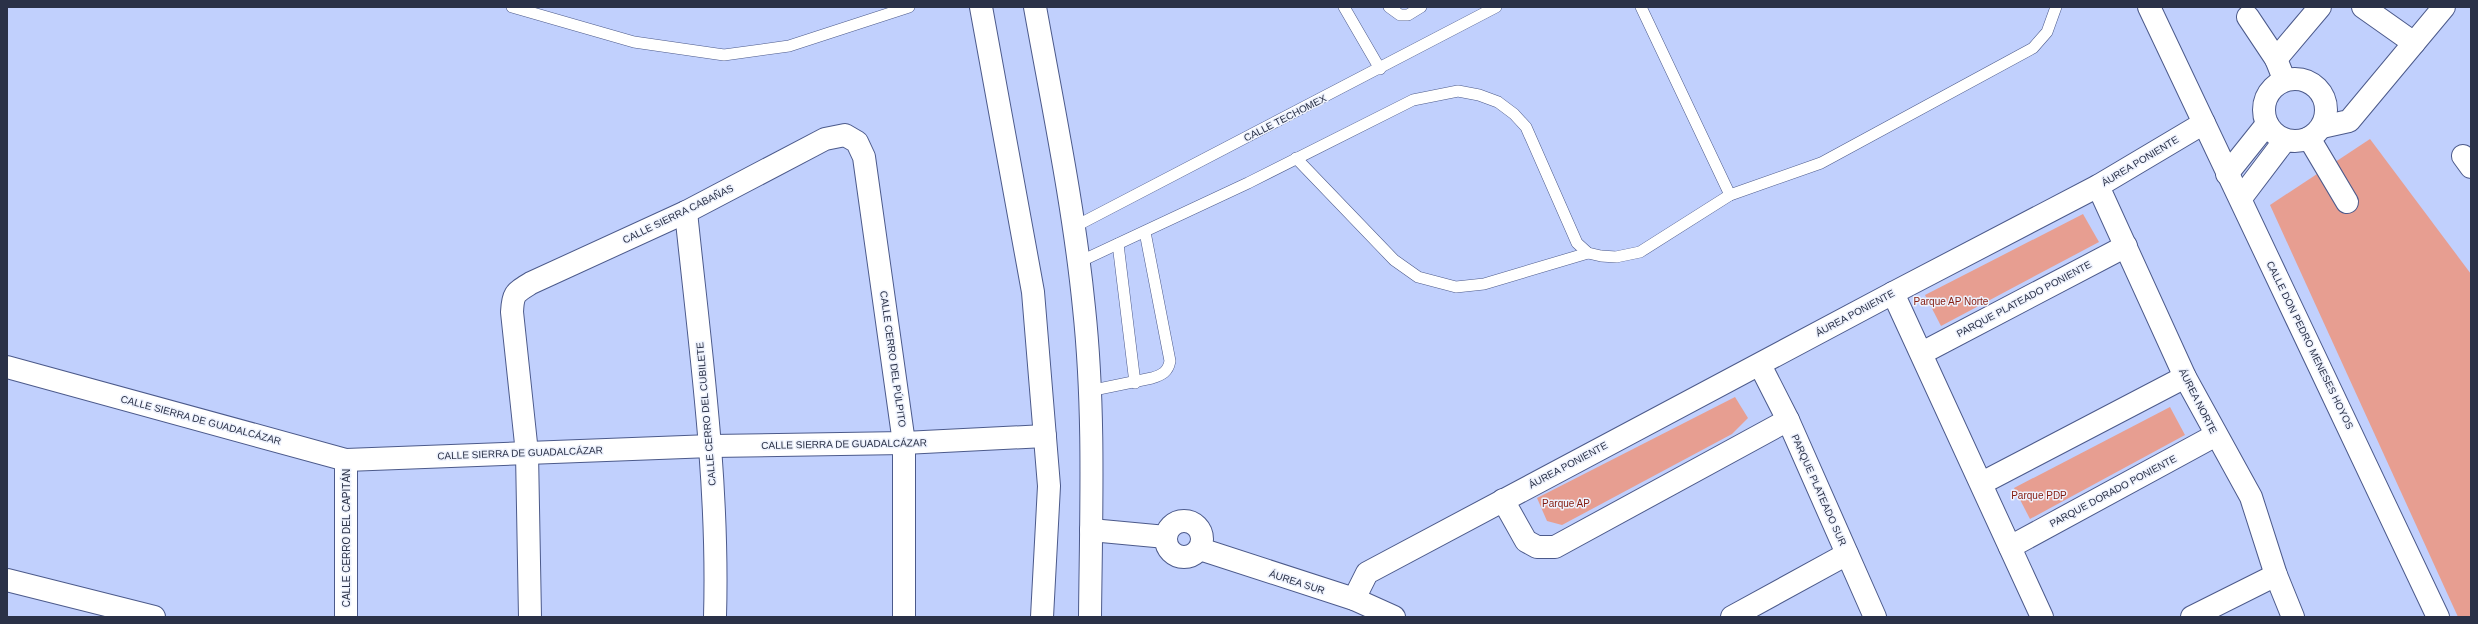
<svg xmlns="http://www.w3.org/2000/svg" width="2478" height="624" font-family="Helvetica,sans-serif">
	<rect width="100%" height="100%" fill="#c1d0fd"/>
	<g fill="#e79e91">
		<polygon points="2370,139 2471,274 2471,617 2458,617 2270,205"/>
		<polygon points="2083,214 2099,242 1941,326 1925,295"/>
		<polygon points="1735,397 1748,418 1732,434 1562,525 1547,521 1537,498"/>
		<polygon points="2170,407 2185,435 2030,519 2014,488"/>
	</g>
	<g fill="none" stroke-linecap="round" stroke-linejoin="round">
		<defs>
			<g id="service">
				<polyline points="512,7 634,42 724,55 789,46 909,7"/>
				<polyline points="1344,7 1380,69"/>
				<polyline points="1389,7 1400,15 1408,15 1421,7"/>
				<polyline points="1641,7 1730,195"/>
				<polyline points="1296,158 1394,260 1418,277 1456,287 1484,284 1588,253"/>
				<polyline points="1074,227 1496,7"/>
				<polyline points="1118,244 1135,383"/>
				<polyline points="1079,262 1248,183 1413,100 1458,91 1479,95 1498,102 1514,114 1526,127 1577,243 1588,253 1601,256 1616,257 1640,252 1730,195 1821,163 2033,48 2047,32 2056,7"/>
				<path d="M 1089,391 L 1152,378 C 1162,375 1168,372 1170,361 L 1145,232"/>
			</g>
			<g id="minor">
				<polyline points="2149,7 2438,617"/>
				<polyline points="2363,7 2414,43"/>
				<polyline points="2248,17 2276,59 2284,79"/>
				<polyline points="2276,59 2320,7"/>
				<circle cx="2295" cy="110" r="31"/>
				<polyline points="2322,127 2349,121 2444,7"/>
				<polyline points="2309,138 2347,202"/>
				<polyline points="2463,156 2471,167"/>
				<polyline points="2227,174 2267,124"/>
				<polyline points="2098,186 2185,377 2251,497 2276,575 2293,617"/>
				<polyline points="2241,198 2285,140"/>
				<path d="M 686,212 C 700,347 719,481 715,617"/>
				<polyline points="1893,293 2042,617"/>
				<polyline points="1922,353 2126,246"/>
				<polyline points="1760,365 1788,420 1875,617"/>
				<polyline points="7,367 346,460 711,446 904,443 1045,436"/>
				<polyline points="1982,483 2185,377"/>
				<polyline points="1503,500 1526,541 1537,547 1555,547 1788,420"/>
				<circle cx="1184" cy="539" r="18"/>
				<polyline points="1091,530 1166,537"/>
				<polyline points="2010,547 2216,435"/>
				<polyline points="1200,549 1354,599 1394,617"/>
				<polyline points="7,580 154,617"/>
				<polyline points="1354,599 1367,573 1893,293 2098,186 2204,123"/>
				<polyline points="346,617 346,460"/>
				<path d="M 530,617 L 527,453 L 512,312 C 513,293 515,293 531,283 L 686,212 L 825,139 L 845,135 L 857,142 L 864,157 L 904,443 L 904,617"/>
				<polyline points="1732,617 1847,554"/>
				<polyline points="2192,617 2276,575"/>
			</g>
			<g id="primary">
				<polyline points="981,7 1033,292 1049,486 1042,617"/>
				<path d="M 1035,7 C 1053,107 1074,207 1084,308 C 1095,411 1091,514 1090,617"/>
			</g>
		</defs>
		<use href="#service" stroke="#4c5a8b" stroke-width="12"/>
		<use href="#minor" stroke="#4c5a8b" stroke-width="24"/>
		<use href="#primary" stroke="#4c5a8b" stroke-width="24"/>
		<use href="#service" stroke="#fff" stroke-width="11"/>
		<use href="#minor" stroke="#fff" stroke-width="22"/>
		<use href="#primary" stroke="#fff" stroke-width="22"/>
	</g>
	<g text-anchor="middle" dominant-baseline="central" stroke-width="3" stroke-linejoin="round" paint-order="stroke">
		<g font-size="10" fill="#2a3147" stroke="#eef2fd">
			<text transform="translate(1285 118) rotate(-27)">CALLE TECHOMEX</text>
			<text transform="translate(2140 161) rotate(-31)">ÁUREA PONIENTE</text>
			<text transform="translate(678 214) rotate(-26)">CALLE SIERRA CABAÑAS</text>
			<text transform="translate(2024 299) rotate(-28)">PARQUE PLATEADO PONIENTE</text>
			<text transform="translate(1855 313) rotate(-28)">ÁUREA PONIENTE</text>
			<text transform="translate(2310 345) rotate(64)">CALLE DON PEDRO MENESES HOYOS</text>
			<text transform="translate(893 359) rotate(82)">CALLE CERRO DEL PÚLPITO</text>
			<text transform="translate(2198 401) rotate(63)">ÁUREA NORTE</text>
			<text transform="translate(706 414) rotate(-95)">CALLE CERRO DEL CUBILETE</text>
			<text transform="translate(201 420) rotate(15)">CALLE SIERRA DE GUADALCÁZAR</text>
			<text transform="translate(844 444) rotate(-1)">CALLE SIERRA DE GUADALCÁZAR</text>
			<text transform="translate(520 453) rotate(-2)">CALLE SIERRA DE GUADALCÁZAR</text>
			<text transform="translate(1568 465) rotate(-28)">ÁUREA PONIENTE</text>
			<text transform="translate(1819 490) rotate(66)">PARQUE PLATEADO SUR</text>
			<text transform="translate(2113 491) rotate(-28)">PARQUE DORADO PONIENTE</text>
			<text transform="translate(346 538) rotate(-90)">CALLE CERRO DEL CAPITÁN</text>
			<text transform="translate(1297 582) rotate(18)">ÁUREA SUR</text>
		</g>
		<g font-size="10" fill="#841b0e" stroke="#eef2fd">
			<text x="1951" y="301">Parque AP Norte</text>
			<text x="2039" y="495">Parque PDP</text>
			<text x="1566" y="503">Parque AP</text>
		</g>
	</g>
	<rect width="2478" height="624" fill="none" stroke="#2a3147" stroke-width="16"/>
</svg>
